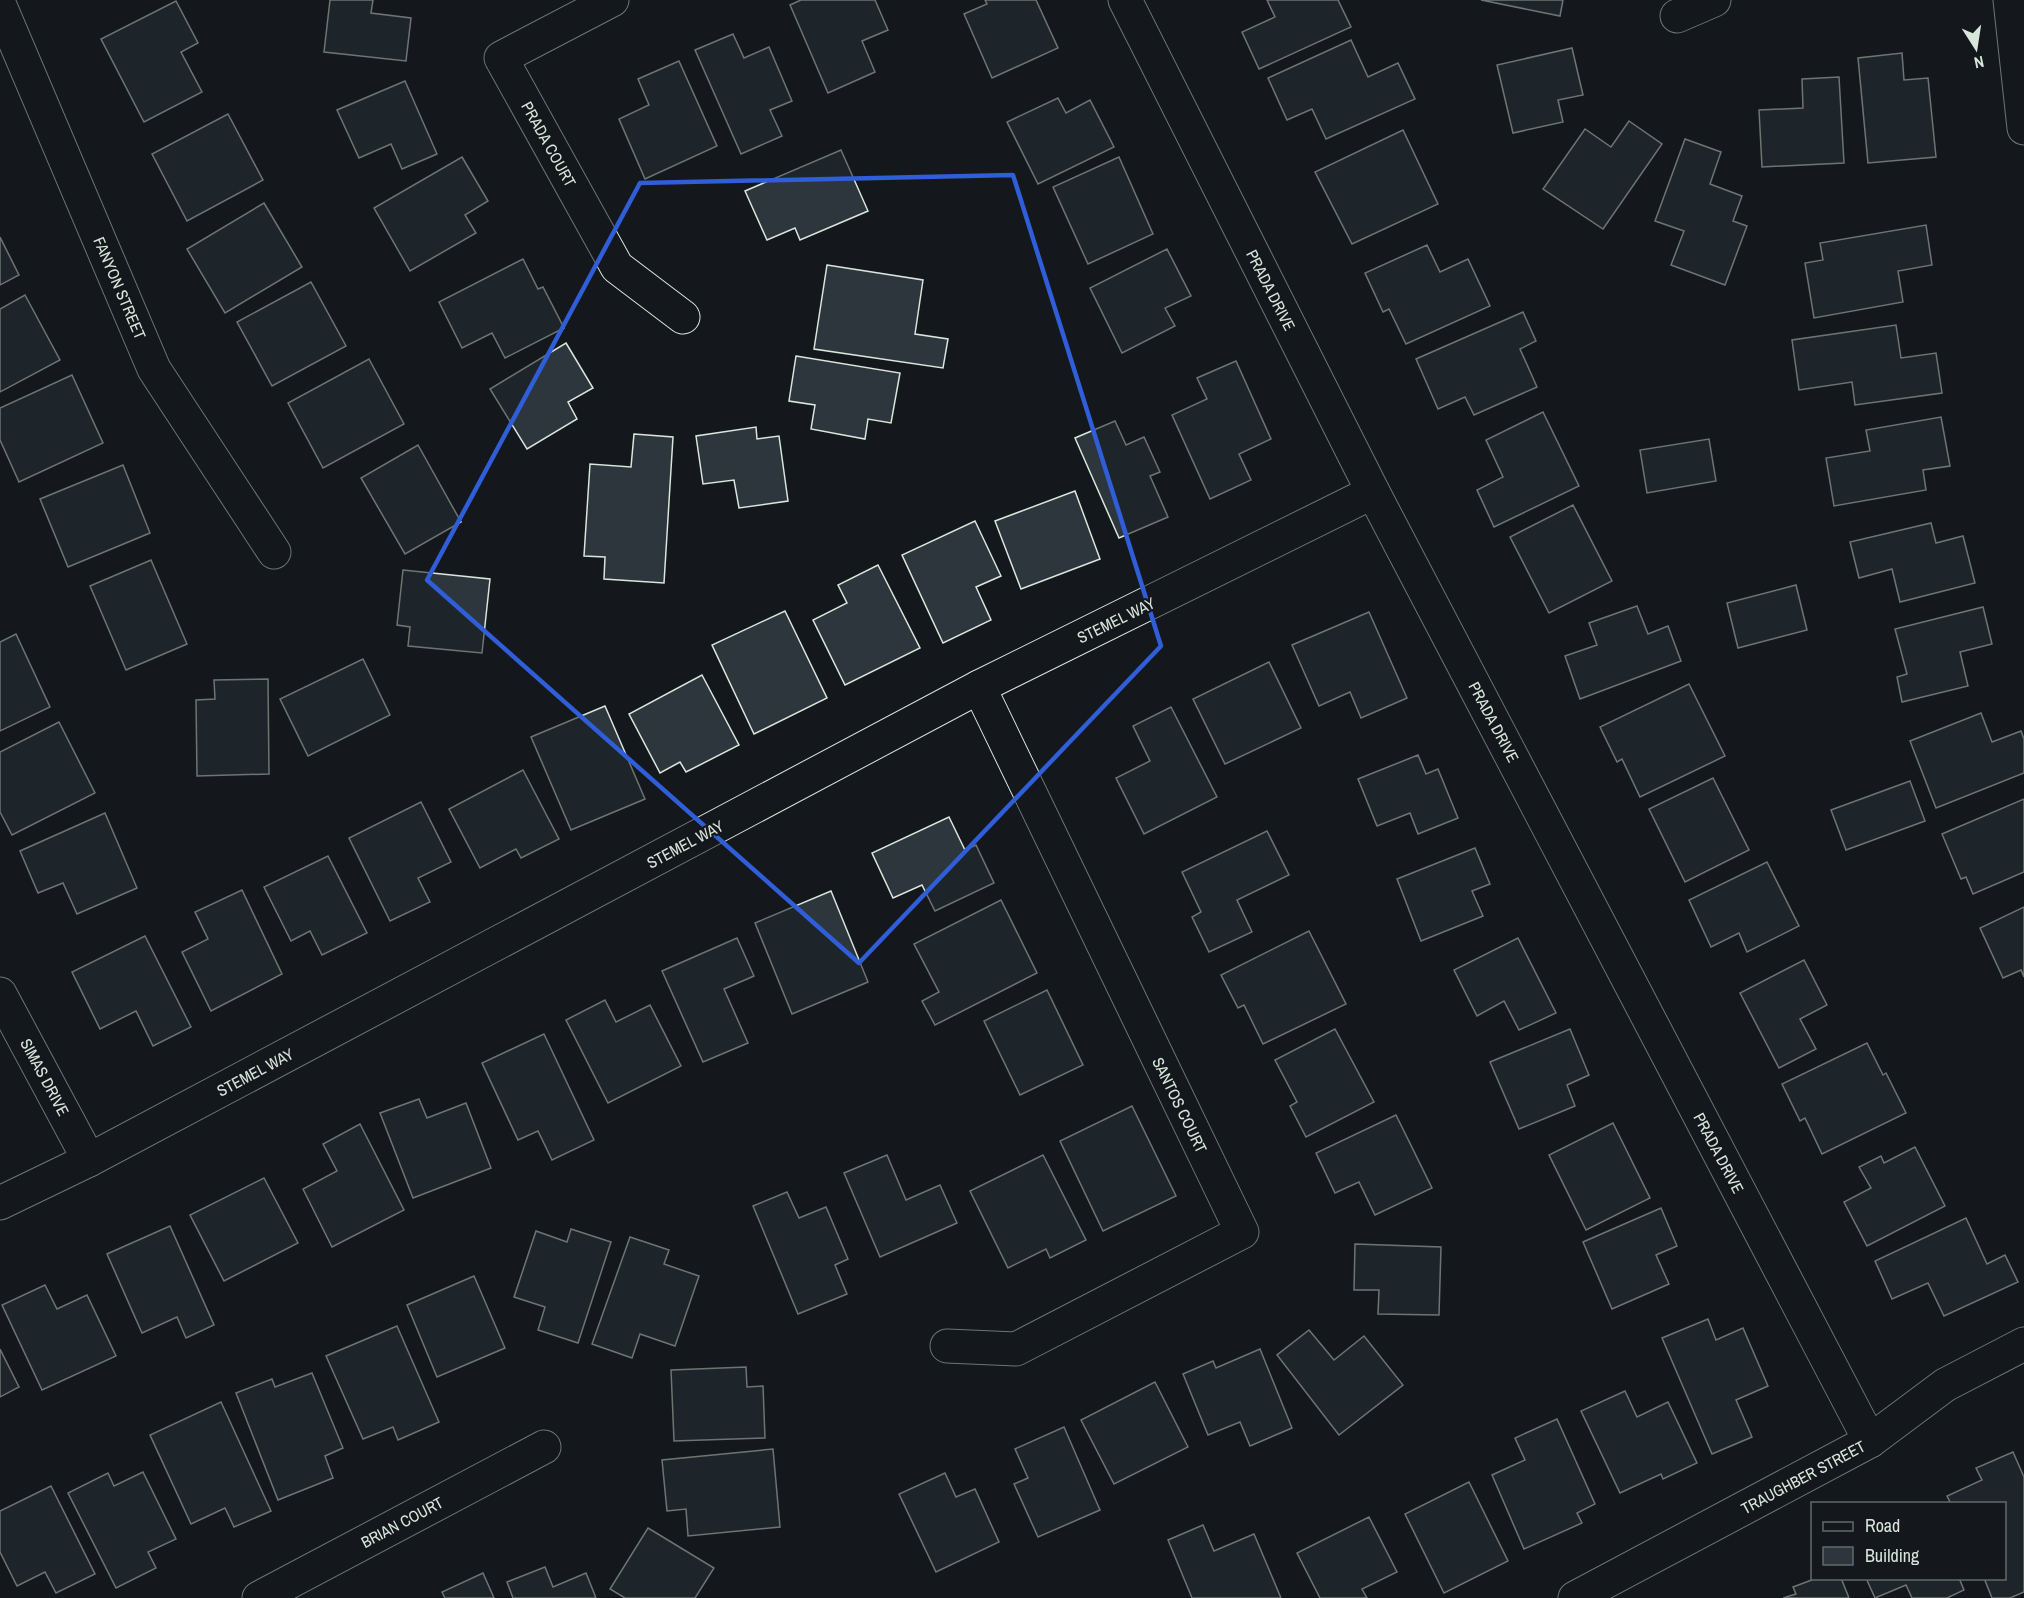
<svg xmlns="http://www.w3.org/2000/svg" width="2024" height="1598" font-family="'Archivo Narrow',sans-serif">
	<rect width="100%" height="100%" fill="#14181c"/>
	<g fill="#2c363c" stroke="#d8e6dc" stroke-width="1.5">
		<polygon points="330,0 373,0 371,13 411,18 406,61 324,52"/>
		<polygon points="801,0 875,0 888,30 862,41 875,72 828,93 790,5"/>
		<polygon points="985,0 1036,0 1058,48 992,78 964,14 987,4"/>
		<polygon points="1267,0 1338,0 1351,27 1259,69 1242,32 1275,17"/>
		<polygon points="1481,0 1563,0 1560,16"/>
		<polygon points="176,1 198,43 181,52 202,92 144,122 101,39"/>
		<polygon points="733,34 744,58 769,47 792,101 770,110 782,136 741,154 695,50"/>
		<polygon points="1351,40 1368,77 1398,63 1415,99 1326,139 1312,109 1287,120 1268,78"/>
		<polygon points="1572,48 1583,95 1558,100 1563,122 1513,133 1497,65"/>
		<polygon points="1902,53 1904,80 1928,78 1936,157 1868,163 1858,58"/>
		<polygon points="679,61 717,146 645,179 619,119 649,105 638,79"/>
		<polygon points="1839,77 1844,163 1762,167 1759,110 1803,108 1802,79"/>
		<polygon points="405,81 437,154 402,169 391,144 359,158 337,110"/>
		<polygon points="1058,98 1066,113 1090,100 1114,147 1038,184 1007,122"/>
		<polygon points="228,114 263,180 187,221 152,154"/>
		<polygon points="1629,121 1662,144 1603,229 1543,189 1585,129 1611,147"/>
		<polygon points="1403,130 1438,204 1352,244 1315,172"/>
		<polygon points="1685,139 1721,152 1710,184 1742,196 1733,221 1747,226 1725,285 1671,265 1684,231 1655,221"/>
		<polygon points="841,150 868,211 800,240 795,228 767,240 745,191"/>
		<polygon points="462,157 488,201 465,215 476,233 410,271 374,208"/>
		<polygon points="1119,157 1153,234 1088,264 1053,187"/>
		<polygon points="264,203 302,267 225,313 187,249"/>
		<polygon points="1926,225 1932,265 1898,271 1903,302 1814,318 1805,263 1823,260 1820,243"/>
		<polygon points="0,237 19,275 0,285"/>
		<polygon points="1427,245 1440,272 1468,259 1490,306 1406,344 1389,309 1383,312 1365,273"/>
		<polygon points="1167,249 1191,296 1165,308 1175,326 1122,353 1090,288"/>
		<polygon points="523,259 538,289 543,287 564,328 505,358 492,333 462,348 439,302"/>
		<polygon points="827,265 923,280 915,334 948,339 943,368 814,349"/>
		<polygon points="311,282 346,346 272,386 237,322"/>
		<polygon points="25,295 60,360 0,392 0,309"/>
		<polygon points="1523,312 1536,341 1520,349 1537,387 1474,415 1465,397 1438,409 1416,359"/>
		<polygon points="1896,325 1901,358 1936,353 1942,393 1855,405 1852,382 1799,390 1792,340"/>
		<polygon points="566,343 593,388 568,402 577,419 527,449 490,389"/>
		<polygon points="796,356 900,373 891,423 868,419 865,439 811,429 815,405 789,401"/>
		<polygon points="369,359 404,424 323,468 288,403"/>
		<polygon points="1236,361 1271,439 1239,454 1251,480 1210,499 1172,415 1207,399 1197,378"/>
		<polygon points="72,375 103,443 19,482 0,440 0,408"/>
		<polygon points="1543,412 1579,486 1494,527 1477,490 1503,477 1486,440"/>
		<polygon points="1941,417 1950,466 1923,470 1926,490 1834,506 1826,458 1870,451 1866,430"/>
		<polygon points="1115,421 1126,445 1144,437 1160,472 1150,476 1168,517 1119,538 1075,438"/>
		<polygon points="756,427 757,439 779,436 788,501 739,508 734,480 703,484 696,436"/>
		<polygon points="634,434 673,437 664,583 604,579 605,557 584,556 590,464 631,467"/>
		<polygon points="1709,439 1716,481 1647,493 1640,450"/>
		<polygon points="418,445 461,522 405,554 361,478"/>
		<polygon points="123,465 150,533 68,567 40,499"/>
		<polygon points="1075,491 1100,559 1021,589 995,521"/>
		<polygon points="1573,505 1612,581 1549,613 1510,537"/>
		<polygon points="975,521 1001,576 976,587 991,620 943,643 902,555"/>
		<polygon points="1931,523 1936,543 1963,536 1975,583 1900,602 1892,569 1859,578 1850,542"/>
		<polygon points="151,560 187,644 126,670 90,586"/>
		<polygon points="878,565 920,648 845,685 813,620 847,603 838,585"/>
		<polygon points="403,570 490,579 482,653 408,646 410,627 397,625"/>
		<polygon points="1796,585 1807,630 1738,648 1727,603"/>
		<polygon points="1637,606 1648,634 1668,626 1681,661 1580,699 1565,656 1597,645 1589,623"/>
		<polygon points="1983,607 1992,644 1960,652 1968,686 1902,702 1897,677 1907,674 1895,629"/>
		<polygon points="785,611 827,698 754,734 712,645"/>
		<polygon points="1369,612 1407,698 1361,718 1350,692 1319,706 1292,645"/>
		<polygon points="16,634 50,707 0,731 0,642"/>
		<polygon points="363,659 390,715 308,756 280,699"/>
		<polygon points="1269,662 1301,728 1225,764 1193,699"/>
		<polygon points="702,675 739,745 686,772 680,762 660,773 629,714"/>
		<polygon points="268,679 269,774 197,776 196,700 215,699 214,680"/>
		<polygon points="1689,684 1725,756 1640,797 1622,759 1617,762 1600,727"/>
		<polygon points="605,706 645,799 571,830 531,737"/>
		<polygon points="1171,707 1217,797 1144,834 1116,778 1150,761 1133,726"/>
		<polygon points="1981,713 1992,742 2021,731 2024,739 2024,773 1936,808 1910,741"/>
		<polygon points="59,722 95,793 12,835 0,812 0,752"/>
		<polygon points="1418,755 1426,774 1438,769 1458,818 1418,834 1410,813 1377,826 1358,779"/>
		<polygon points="523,770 559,839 521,858 516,849 480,868 449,809"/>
		<polygon points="1713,778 1749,850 1685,882 1649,809"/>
		<polygon points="1910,781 1925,821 1846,850 1831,810"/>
		<polygon points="2024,799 2024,872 1973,894 1966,877 1961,879 1942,834"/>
		<polygon points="421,802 451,862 418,878 430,902 390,921 349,838"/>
		<polygon points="105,813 137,888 77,914 63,883 38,893 20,851"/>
		<polygon points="949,817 965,850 976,845 994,883 935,911 922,885 893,898 872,853"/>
		<polygon points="1267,831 1289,875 1237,900 1252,932 1209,952 1192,917 1201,912 1182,872"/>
		<polygon points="1475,848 1490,884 1472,891 1483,916 1421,941 1397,879"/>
		<polygon points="328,856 367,933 322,955 310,931 291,941 264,887"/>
		<polygon points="1767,862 1799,926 1747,952 1739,933 1711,947 1689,900"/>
		<polygon points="242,890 282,974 211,1011 182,952 208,939 195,912"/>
		<polygon points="831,891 868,982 792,1014 755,923"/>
		<polygon points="1001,900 1037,973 935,1025 922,1001 939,992 914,944"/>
		<polygon points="2024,907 2024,977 2021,970 2003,978 1980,928"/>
		<polygon points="1309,931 1346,1004 1263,1044 1244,1005 1238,1008 1221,975"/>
		<polygon points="145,936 191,1027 153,1046 136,1011 100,1029 72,972"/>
		<polygon points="737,938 754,976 724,989 748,1043 703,1062 662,971"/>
		<polygon points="1518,938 1556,1013 1519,1030 1504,1001 1477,1016 1454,970"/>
		<polygon points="1804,960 1827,1005 1800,1019 1816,1049 1779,1068 1740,993"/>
		<polygon points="1047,990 1083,1065 1020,1095 984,1021"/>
		<polygon points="605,1000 616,1022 650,1005 681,1066 608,1103 566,1020"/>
		<polygon points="1335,1029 1374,1102 1306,1137 1290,1106 1297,1102 1275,1060"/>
		<polygon points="1570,1029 1589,1075 1567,1085 1575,1106 1519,1129 1490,1062"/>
		<polygon points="544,1034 594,1140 552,1160 538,1131 518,1140 482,1063"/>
		<polygon points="1867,1043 1883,1075 1886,1073 1906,1113 1822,1154 1805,1118 1800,1121 1782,1084"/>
		<polygon points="419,1099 427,1118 466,1103 491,1168 413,1198 380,1113"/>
		<polygon points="1132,1106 1176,1196 1103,1231 1060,1141"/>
		<polygon points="1396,1115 1432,1188 1375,1215 1359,1182 1335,1193 1316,1153"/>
		<polygon points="1613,1123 1650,1198 1586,1230 1549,1155"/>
		<polygon points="360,1124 404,1210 332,1247 303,1189 337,1171 323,1144"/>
		<polygon points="1915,1147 1945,1206 1867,1246 1844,1202 1871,1188 1859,1167 1881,1156 1884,1163"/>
		<polygon points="887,1155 906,1200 940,1185 957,1223 880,1257 844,1173"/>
		<polygon points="1043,1155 1086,1240 1050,1258 1046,1249 1008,1268 970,1191"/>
		<polygon points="264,1178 298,1243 224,1281 190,1215"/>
		<polygon points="787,1192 799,1218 826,1207 848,1259 835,1265 847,1294 798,1314 753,1206"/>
		<polygon points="1661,1208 1677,1246 1656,1255 1669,1284 1612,1309 1583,1242"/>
		<polygon points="1966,1218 1987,1264 2005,1255 2018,1282 1944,1316 1928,1283 1892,1299 1875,1261"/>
		<polygon points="170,1226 214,1325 186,1338 177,1317 142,1333 107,1254"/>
		<polygon points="571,1229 611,1242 578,1343 538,1330 545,1307 514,1297 536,1231 567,1242"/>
		<polygon points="630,1237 669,1250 664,1264 699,1276 675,1346 640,1334 632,1358 592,1344"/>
		<polygon points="1355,1244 1441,1247 1439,1315 1378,1314 1379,1290 1354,1290"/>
		<polygon points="474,1276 505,1348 437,1377 407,1305"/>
		<polygon points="45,1285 57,1309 87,1295 116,1356 42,1390 2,1305"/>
		<polygon points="1708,1319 1716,1340 1743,1328 1768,1386 1736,1400 1752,1437 1712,1454 1662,1338"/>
		<polygon points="397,1326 439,1422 398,1440 393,1427 363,1439 326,1356"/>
		<polygon points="1309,1330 1334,1360 1364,1336 1403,1385 1339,1435 1277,1355"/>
		<polygon points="0,1349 19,1387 0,1397"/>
		<polygon points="1260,1349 1292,1428 1250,1446 1240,1422 1208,1435 1183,1374 1213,1361 1216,1368"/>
		<polygon points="746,1367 747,1387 763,1386 765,1438 674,1441 671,1370"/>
		<polygon points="312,1373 343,1448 325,1456 333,1478 278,1500 236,1393 272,1379 275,1387"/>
		<polygon points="1155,1382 1188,1447 1114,1484 1081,1420"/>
		<polygon points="1625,1391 1637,1417 1668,1402 1697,1463 1663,1479 1661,1474 1620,1493 1581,1411"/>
		<polygon points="221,1402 271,1511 234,1527 225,1508 191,1524 150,1435"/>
		<polygon points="1557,1419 1595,1504 1577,1513 1582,1523 1524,1549 1492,1475 1525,1460 1515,1438"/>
		<polygon points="1064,1427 1100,1510 1038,1537 1014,1484 1028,1478 1015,1449"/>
		<polygon points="773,1449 780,1527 688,1536 686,1509 667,1511 662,1460"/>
		<polygon points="2013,1452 2024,1477 2024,1592 2010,1598 1992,1598 1984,1578 2004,1578 2004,1504 1951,1504 1947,1496 1982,1480 1976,1468"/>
		<polygon points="143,1472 176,1539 148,1552 156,1568 116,1588 68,1493 108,1473 114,1486"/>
		<polygon points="945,1473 956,1497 975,1489 999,1542 936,1572 899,1494"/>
		<polygon points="1469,1482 1508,1561 1444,1593 1405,1514"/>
		<polygon points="51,1486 95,1574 56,1593 45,1572 17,1586 0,1552 0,1511"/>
		<polygon points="1369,1517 1397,1572 1362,1589 1367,1598 1320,1598 1297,1553"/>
		<polygon points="1203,1525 1214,1551 1254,1534 1281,1598 1192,1598 1168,1540"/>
		<polygon points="648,1528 714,1568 695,1598 625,1598 610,1589"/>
		<polygon points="545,1567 553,1587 586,1573 596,1598 513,1598 507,1582"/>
		<polygon points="483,1573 494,1598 445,1598 442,1592"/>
		<polygon points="1817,1578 1841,1578 1849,1598 1783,1598 1796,1594 1793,1587"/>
		<polygon points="1866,1578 1959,1578 1964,1590 1947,1598 1912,1598 1906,1585 1875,1598"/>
	</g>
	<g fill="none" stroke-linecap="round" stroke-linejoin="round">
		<defs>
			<g id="minor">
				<polyline points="612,0 501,58 617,267 683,317"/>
				<polyline points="1125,0 1373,492 1870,1441"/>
				<polyline points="0,6 154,369 274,552"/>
				<polyline points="1677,16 1714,0"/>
				<polyline points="0,994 89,1160"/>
				<polyline points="0,1203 89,1160 979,687 1373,492"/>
				<polyline points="947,1346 1016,1349 1242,1232 979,687"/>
				<polyline points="259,1598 544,1447"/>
				<polyline points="1575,1598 1870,1441 1945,1385 2024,1344"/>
			</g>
			<polyline id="secondary" points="2010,0 2024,128"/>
		</defs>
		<use href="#minor" stroke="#d8e6dc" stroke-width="35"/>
		<use href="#secondary" stroke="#d8e6dc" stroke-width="35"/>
		<use href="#minor" stroke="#14181c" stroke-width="33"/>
		<use href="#secondary" stroke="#14181c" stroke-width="33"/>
	</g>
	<path d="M0 0H2024V1598H0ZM 1013,175 L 1161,646 L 859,963 L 427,580 L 640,183 Z" fill="#14181c" fill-opacity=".55" fill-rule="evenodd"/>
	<path fill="none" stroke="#305dd8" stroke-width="4.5" stroke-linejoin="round" d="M 1013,175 L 1161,646 L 859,963 L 427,580 L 640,183 Z"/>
	<g text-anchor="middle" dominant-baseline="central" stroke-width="4.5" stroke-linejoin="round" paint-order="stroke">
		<g font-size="16" fill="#d8e6dc" stroke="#14181c">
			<text transform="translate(549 144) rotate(61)">PRADA COURT</text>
			<text transform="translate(120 288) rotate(67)">FANYON STREET</text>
			<text transform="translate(1271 290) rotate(63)">PRADA DRIVE</text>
			<text transform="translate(1116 620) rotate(-26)">STEMEL WAY</text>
			<text transform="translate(1494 722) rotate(62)">PRADA DRIVE</text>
			<text transform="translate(685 844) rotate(-28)">STEMEL WAY</text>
			<text transform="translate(255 1072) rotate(-28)">STEMEL WAY</text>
			<text transform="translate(45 1077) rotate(62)">SIMAS DRIVE</text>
			<text transform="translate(1180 1105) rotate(64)">SANTOS COURT</text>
			<text transform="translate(1719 1153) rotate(62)">PRADA DRIVE</text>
			<text transform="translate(1803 1477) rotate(-28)">TRAUGHBER STREET</text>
			<text transform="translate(402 1522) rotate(-28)">BRIAN COURT</text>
		</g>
	</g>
	<rect x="1811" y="1502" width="195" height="78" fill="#14181c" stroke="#626a69" stroke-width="1.5"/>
	<rect x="1823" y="1522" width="30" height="9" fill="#14181c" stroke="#626a69" stroke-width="1.5"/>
	<text x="1865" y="1532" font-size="18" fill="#d8e6dc">Road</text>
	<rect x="1823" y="1547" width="30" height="18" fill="#2c363c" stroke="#626a69" stroke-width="1.5"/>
	<text x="1865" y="1562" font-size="18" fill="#d8e6dc">Building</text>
	<g transform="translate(1976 48) rotate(168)" stroke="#14181c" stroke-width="4.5" paint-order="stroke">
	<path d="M0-4.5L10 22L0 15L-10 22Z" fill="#d8e6dc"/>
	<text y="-9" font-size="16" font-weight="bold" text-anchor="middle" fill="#d8e6dc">N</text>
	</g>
</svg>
